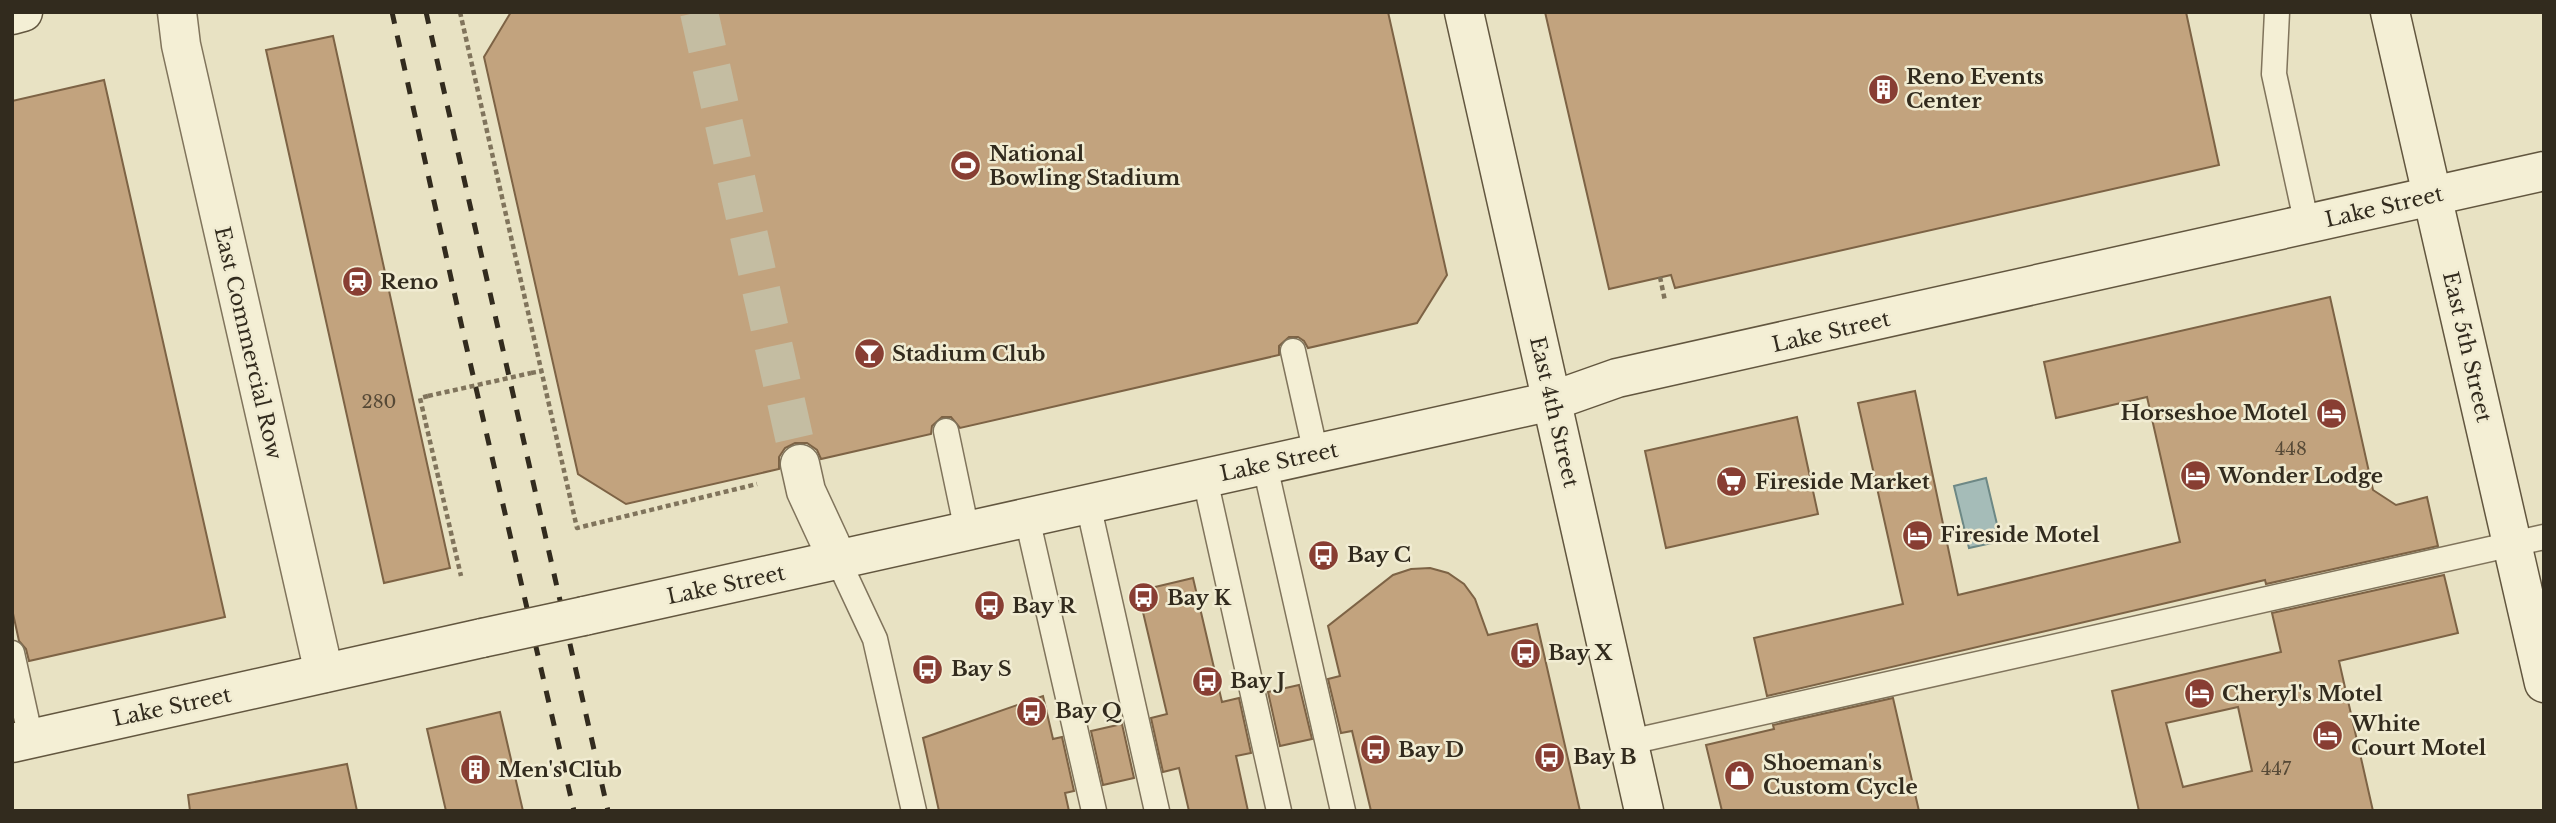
<svg xmlns="http://www.w3.org/2000/svg" width="2556" height="823" font-family="'Libre Baskerville',serif">
	<rect width="100%" height="100%" fill="#e8e2c3"/>
	<polygon fill="#a5bcb8" stroke="#6d8885" stroke-width="2" points="1986,478 2001,541 1969,548 1954,486"/>
	<g fill="#c2a37e" stroke="#7d6345" stroke-width="2" fill-rule="evenodd">
		<polygon points="511,12 1388,12 1447,275 1417,323 1308,348 1304,341 1298,337 1289,337 1279,346 1279,355 960,428 951,417 942,417 932,426 931,434 821,459 817,450 807,443 795,443 785,448 779,457 779,469 626,504 578,474 484,57"/>
		<polygon points="1545,12 2186,12 2219,165 1675,288 1671,275 1609,289"/>
		<polygon points="333,36 450,568 384,583 266,50"/>
		<polygon points="104,80 225,617 29,661 26,649 19,641 12,609 12,101"/>
		<polygon points="2330,297 2373,490 2396,505 2427,497 2438,546 2266,584 2265,580 1767,696 1754,638 1903,604 1858,403 1915,391 1958,595 2180,542 2147,397 2056,418 2044,362"/>
		<polygon points="1797,417 1818,514 1666,548 1645,451"/>
		<polygon points="1430,568 1448,573 1464,584 1475,599 1488,635 1537,624 1580,811 1371,811 1352,731 1341,733 1328,679 1340,676 1328,626 1393,575 1411,569"/>
		<path d="M 2444,575 L 2458,633 L 2339,661 L 2373,811 L 2139,811 L 2112,691 L 2281,652 L 2272,613 ZM 2238,707 L 2252,771 L 2183,787 L 2166,723 Z"/>
		<polygon points="1193,578 1222,702 1239,698 1251,753 1236,756 1248,811 1189,811 1179,768 1163,772 1151,718 1167,714 1138,591"/>
		<polygon points="1299,685 1312,739 1280,746 1268,692"/>
		<polygon points="1043,696 1053,739 1062,737 1074,791 1065,793 1069,811 939,811 923,738"/>
		<polygon points="1893,698 1919,811 1722,811 1706,745 1774,729 1773,725"/>
		<polygon points="500,712 523,811 446,811 427,729"/>
		<polygon points="1122,724 1134,778 1103,785 1091,731"/>
		<polygon points="347,764 357,811 190,811 188,795"/>
	</g>
	<g fill="none" stroke-linecap="round" stroke-linejoin="round">
		<polyline stroke="#c4bda2" stroke-width="38" stroke-dasharray="38 19" stroke-linecap="butt" points="699,12 800,464"/>
		<defs>
			<g id="lane">
				<polyline points="2277,12 2274,74 2307,225"/>
				<polyline points="1293,351 1316,454"/>
				<polyline points="946,431 967,531"/>
				<polyline points="1265,466 1343,811"/>
				<polyline points="1205,479 1279,811"/>
				<polyline points="1088,504 1157,811"/>
				<polyline points="1027,518 1094,811"/>
				<polyline points="838,560 875,639 914,811"/>
				<polyline points="12,653 31,739"/>
				<polyline points="1630,742 2544,537"/>
			</g>
			<g id="street">
				<polyline points="177,12 181,45 324,673"/>
				<polyline points="800,464 806,491 838,560"/>
			</g>
			<g id="secondary">
				<polyline points="1464,12 1644,811"/>
				<polyline points="2390,12 2544,683"/>
				<polyline points="12,15 23,12"/>
				<polyline points="584,616 1552,401 1617,378 2544,171"/>
				<polyline points="12,743 482,638"/>
			</g>
		</defs>
		<use href="#lane" stroke="#80745c" stroke-width="27"/>
		<use href="#street" stroke="#80745c" stroke-width="41"/>
		<use href="#secondary" stroke="#62563f" stroke-width="41"/>
		<g stroke="#80745c" stroke-width="4.5" stroke-dasharray="5 3.5" stroke-linecap="butt">
			<polyline points="460,12 577,528 757,484"/>
			<polyline points="1660,277 1665,301"/>
			<polyline points="531,373 542,371"/>
			<polyline points="428,396 420,398 461,576"/>
		</g>
		<use href="#lane" stroke="#f4efd5" stroke-width="24"/>
		<use href="#street" stroke="#f4efd5" stroke-width="38"/>
		<use href="#secondary" stroke="#f4efd5" stroke-width="38"/>
		<g stroke="#322b1e" stroke-width="5" stroke-dasharray="12 12" stroke-linecap="butt">
			<polyline points="392,12 463,332 574,811"/>
			<polyline points="426,12 608,811"/>
		</g>
		<defs>
			<polyline id="secondary-bridge" points="482,638 584,616"/>
		</defs>
		<use href="#secondary-bridge" stroke="#62563f" stroke-width="41" stroke-linecap="butt"/>
		<polyline stroke="#80745c" stroke-width="4.5" stroke-dasharray="5 3.5" stroke-linecap="butt" points="428,396 531,373"/>
		<use href="#secondary-bridge" stroke="#f4efd5" stroke-width="38"/>
	</g>
	<defs>
		<symbol id="building-disc" viewBox="-11 -11 22 22"><circle r="9.5" fill="#883e33" stroke="#f1ecd2"/><path d="M-4-6H4V6H1V3H-1V6H-4ZM-2.5-4.3h1.7v1.8h-1.7ZM.8-4.3h1.7v1.8H.8ZM-2.5-1h1.7V.8h-1.7ZM.8-1h1.7V.8H.8Z" fill="#fff"/></symbol>
		<symbol id="stadium-disc" viewBox="-11 -11 22 22"><circle r="9.5" fill="#883e33" stroke="#f1ecd2"/><path d="M0-5a6.5 5 0 1 0 0 10a6.5 5 0 1 0 0-10ZM-3.5-1.8h7v3.6h-7Z" fill="#fff"/></symbol>
		<symbol id="station-disc" viewBox="-11 -11 22 22"><circle r="9.5" fill="#883e33" stroke="#f1ecd2"/><path d="M-3-6H3Q5-6 5-4V2Q5 4 3 4L4.5 6H3L1.5 4h-3L-3 6H-4.5L-3 4Q-5 4-5 2V-4Q-5-6-3-6ZM-3.5-4v3h7v-3ZM-3.5 1v1.5H-2V1ZM2 1v1.5H3.5V1Z" fill="#fff"/></symbol>
		<symbol id="bar-disc" viewBox="-11 -11 22 22"><circle r="9.5" fill="#883e33" stroke="#f1ecd2"/><path d="M-6-5H6L.8 .8V4.5H3.5V6h-7V4.5H-.8V.8Z" fill="#fff"/></symbol>
		<symbol id="hotel-disc" viewBox="-11 -11 22 22"><circle r="9.5" fill="#883e33" stroke="#f1ecd2"/><path d="M-6-4.5h1.5V1H6V5H4.5V3h-9V5H-6ZM-4 0a1.8 1.8 0 1 1 3.6 0ZM.5 0V-2.5h3Q6-2.5 6 0Z" fill="#fff"/></symbol>
		<symbol id="supermarket-disc" viewBox="-11 -11 22 22"><circle r="9.5" fill="#883e33" stroke="#f1ecd2"/><path d="M-6-5.5h2.5l.6 2H6L4.5 2H-2.5L-4.4-4H-6ZM-1.5 3.2a1.3 1.3 0 1 0 .1 0ZM3 3.2a1.3 1.3 0 1 0 .1 0Z" fill="#fff"/></symbol>
		<symbol id="bus-disc" viewBox="-11 -11 22 22"><circle r="9.5" fill="#883e33" stroke="#f1ecd2"/><path d="M-5-6H5V4H4V6H2V4H-2V6H-4V4H-5ZM-3.5-4V0h7V-4ZM-3.5 1.2v1.5H-2V1.2ZM2 1.2v1.5H3.5V1.2Z" fill="#fff"/></symbol>
		<symbol id="shop-disc" viewBox="-11 -11 22 22"><circle r="9.5" fill="#883e33" stroke="#f1ecd2"/><path d="M-5-2.5h2.3a2.7 3.5 0 0 1 5.4 0H5L5.5 6h-11ZM-1.5-2.5h3a1.5 2.3 0 0 0-3 0Z" fill="#fff"/></symbol>
	</defs>
	<g fill-rule="evenodd">
		<use href="#building-disc" x="1866" y="72" width="35" height="35"/>
		<use href="#stadium-disc" x="948" y="148" width="35" height="35"/>
		<use href="#station-disc" x="340" y="264" width="35" height="35"/>
		<use href="#bar-disc" x="852" y="336" width="35" height="35"/>
		<use href="#hotel-disc" x="2314" y="396" width="35" height="35"/>
		<use href="#hotel-disc" x="2178" y="458" width="35" height="35"/>
		<use href="#supermarket-disc" x="1714" y="464" width="35" height="35"/>
		<use href="#hotel-disc" x="1900" y="518" width="35" height="35"/>
		<use href="#bus-disc" x="1306" y="538" width="35" height="35"/>
		<use href="#bus-disc" x="1126" y="580" width="35" height="35"/>
		<use href="#bus-disc" x="972" y="588" width="35" height="35"/>
		<use href="#bus-disc" x="1508" y="636" width="35" height="35"/>
		<use href="#bus-disc" x="910" y="652" width="35" height="35"/>
		<use href="#bus-disc" x="1190" y="664" width="35" height="35"/>
		<use href="#hotel-disc" x="2182" y="676" width="35" height="35"/>
		<use href="#bus-disc" x="1014" y="694" width="35" height="35"/>
		<use href="#hotel-disc" x="2310" y="718" width="35" height="35"/>
		<use href="#bus-disc" x="1358" y="732" width="35" height="35"/>
		<use href="#bus-disc" x="1532" y="740" width="35" height="35"/>
		<use href="#building-disc" x="458" y="752" width="35" height="35"/>
		<use href="#shop-disc" x="1722" y="758" width="35" height="35"/>
	</g>
	<g text-anchor="middle" dominant-baseline="central" stroke-width="5" stroke-linejoin="round" paint-order="stroke">
		<g font-size="18" fill="#564936">
			<text x="379" y="402">280</text>
			<text x="2291" y="449">448</text>
			<text x="2276" y="769">447</text>
		</g>
		<g font-size="21" font-weight="bold" fill="#322b1e" stroke="#f1ecd2" text-anchor="start">
			<text x="1906" y="77">Reno Events<tspan x="1906" dy="24">Center</tspan></text>
			<text x="989" y="154">National<tspan x="989" dy="24">Bowling Stadium</tspan></text>
			<text x="380" y="282">Reno</text>
			<text x="892" y="354">Stadium Club</text>
			<text x="2308" y="413" text-anchor="end">Horseshoe Motel</text>
			<text x="2218" y="476">Wonder Lodge</text>
			<text x="1755" y="482">Fireside Market</text>
			<text x="1940" y="535">Fireside Motel</text>
			<text x="1347" y="555">Bay C</text>
			<text x="1167" y="598">Bay K</text>
			<text x="1012" y="606">Bay R</text>
			<text x="1548" y="653">Bay X</text>
			<text x="951" y="669">Bay S</text>
			<text x="1230" y="681">Bay J</text>
			<text x="2222" y="694">Cheryl's Motel</text>
			<text x="1055" y="711">Bay Q</text>
			<text x="2351" y="724">White<tspan x="2351" dy="24">Court Motel</tspan></text>
			<text x="1398" y="750">Bay D</text>
			<text x="1573" y="757">Bay B</text>
			<text x="1763" y="763">Shoeman's<tspan x="1763" dy="24">Custom Cycle</tspan></text>
			<text x="498" y="770">Men's Club</text>
		</g>
		<g font-size="21" fill="#322b1e" stroke="#f1ecd2">
			<text transform="translate(2384 207) rotate(-13)">Lake Street</text>
			<text transform="translate(1831 332) rotate(-13)">Lake Street</text>
			<text transform="translate(248 343) rotate(77)">East Commercial Row</text>
			<text transform="translate(2467 347) rotate(77)">East 5th Street</text>
			<text transform="translate(1554 412) rotate(77)">East 4th Street</text>
			<text transform="translate(1279 462) rotate(-12)">Lake Street</text>
			<text transform="translate(726 585) rotate(-12)">Lake Street</text>
			<text transform="translate(172 707) rotate(-12)">Lake Street</text>
		</g>
	</g>
	<rect width="2556" height="823" fill="none" stroke="#322b1e" stroke-width="28"/>
</svg>
